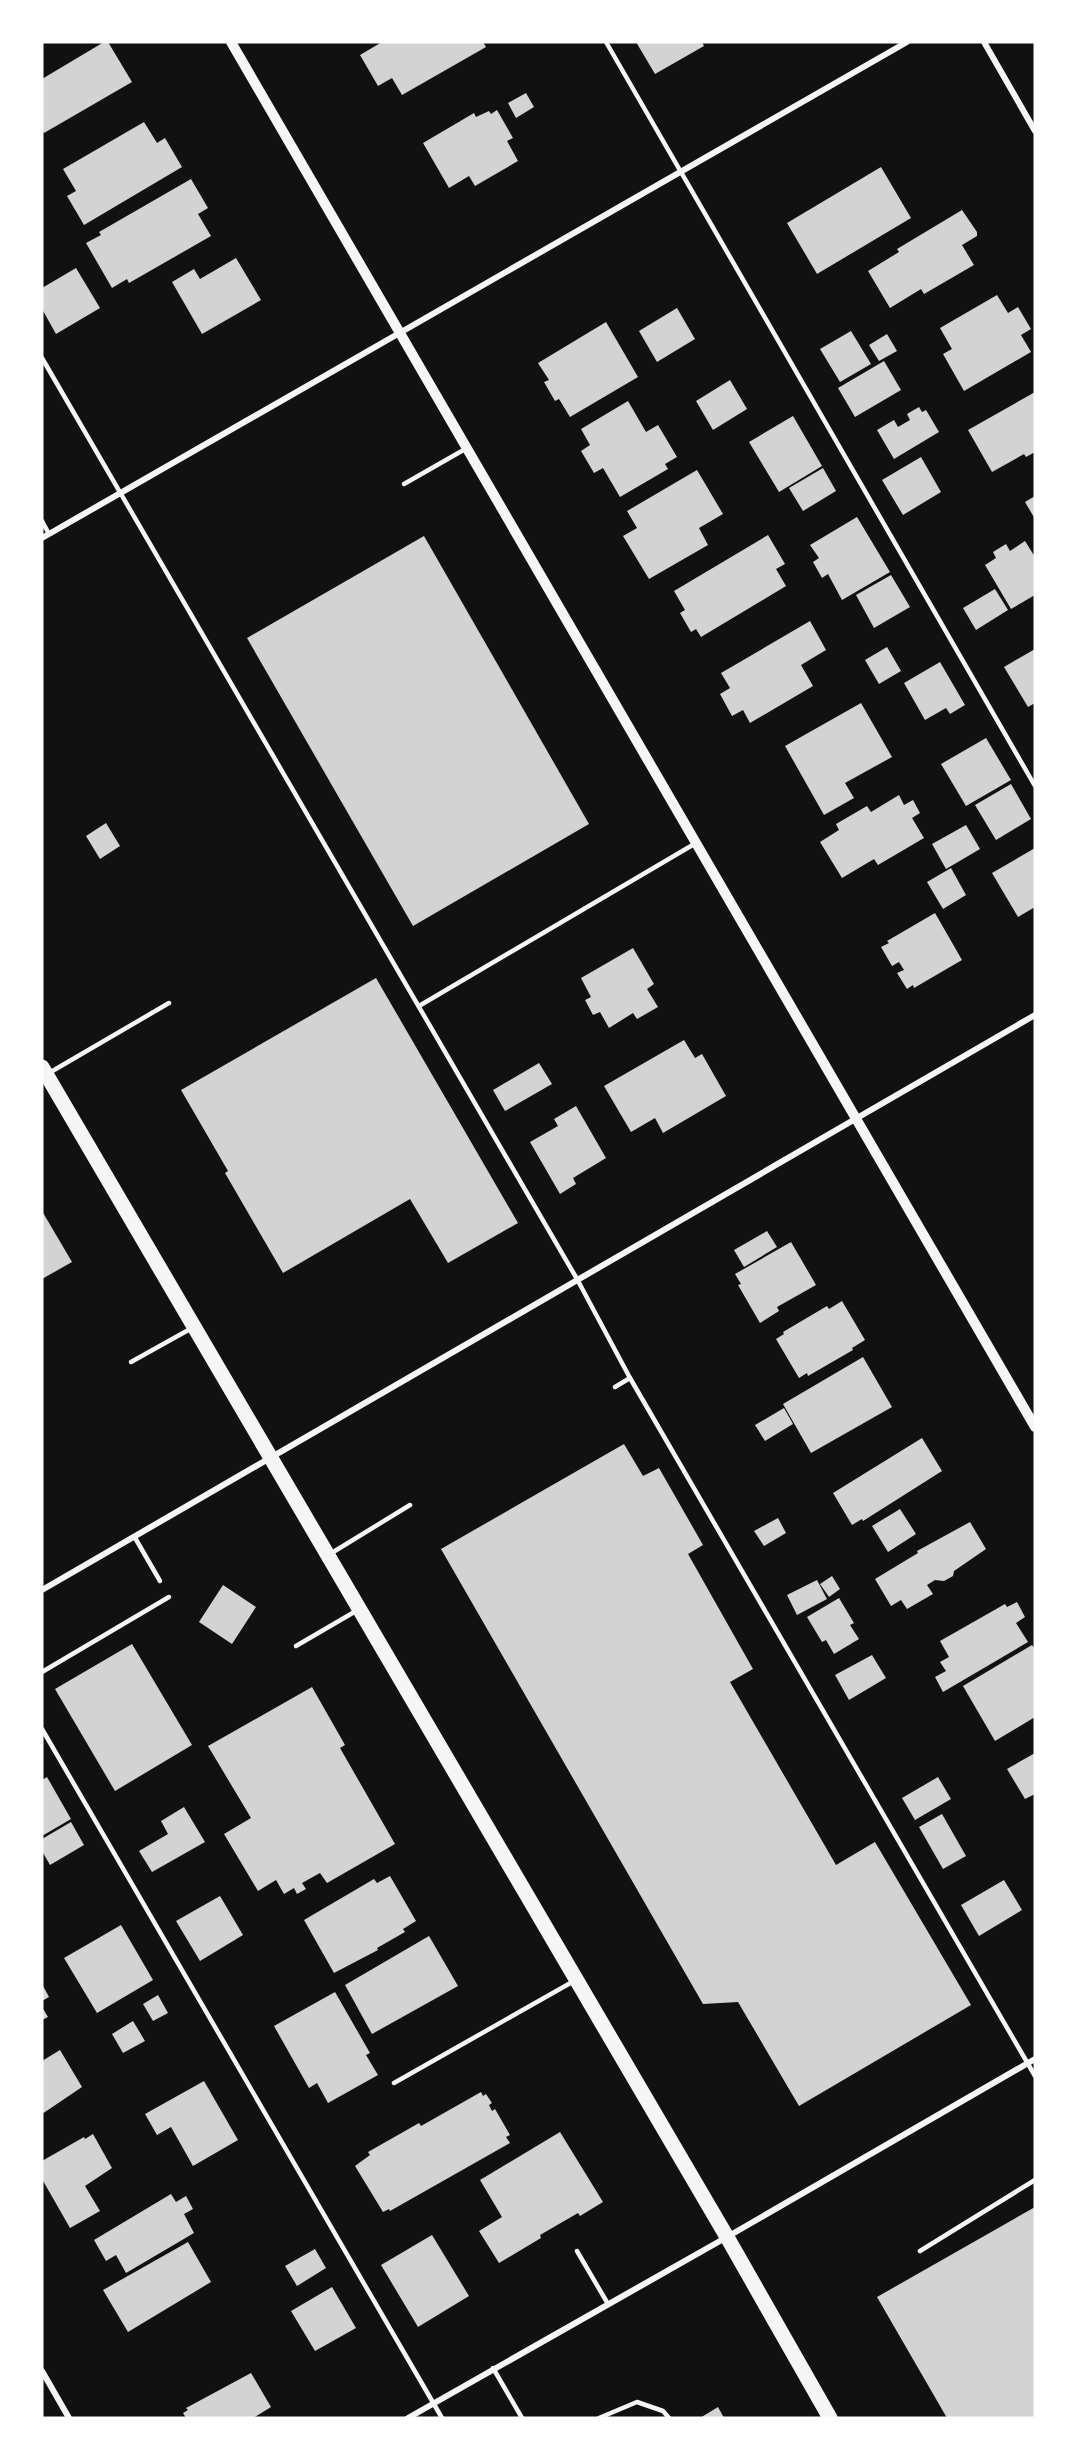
<svg xmlns="http://www.w3.org/2000/svg" width="1077" height="2460" font-family="'IBM Plex Sans',sans-serif">
	<rect width="100%" height="100%" fill="#111"/>
	<g fill="#d3d3d3">
		<polygon points="104,42 108,42 132,82 44,133 42,129 42,79"/>
		<polygon points="382,42 483,42 486,47 402,95 392,78 378,86 360,55"/>
		<polygon points="636,42 702,42 704,46 655,74"/>
		<polygon points="526,93 534,107 516,118 508,103"/>
		<polygon points="497,110 513,138 507,141 518,161 475,186 469,176 449,188 423,143 474,113 476,117 489,111 491,114"/>
		<polygon points="144,122 157,143 165,138 182,167 84,225 67,196 76,191 63,169"/>
		<polygon points="881,167 911,218 817,274 787,223"/>
		<polygon points="191,179 208,208 198,214 211,236 129,283 127,279 112,288 86,243 101,235 99,232"/>
		<polygon points="962,210 977,232 977,236 962,245 974,265 924,294 921,289 890,308 868,271 899,252 897,249"/>
		<polygon points="236,258 261,300 202,334 172,282 194,269 200,279"/>
		<polygon points="76,268 100,308 56,334 42,309 42,288"/>
		<polygon points="997,295 1008,313 1018,307 1031,329 1021,335 1031,352 964,391 943,354 952,349 940,328"/>
		<polygon points="677,308 695,339 657,362 639,331"/>
		<polygon points="606,322 638,377 570,417 559,399 555,401 544,382 549,380 538,363"/>
		<polygon points="851,331 871,364 840,382 820,349"/>
		<polygon points="887,334 897,351 879,361 869,345"/>
		<polygon points="884,361 901,390 855,417 838,388"/>
		<polygon points="730,380 747,409 713,430 696,401"/>
		<polygon points="1035,392 1035,452 1026,457 1024,454 992,472 968,430"/>
		<polygon points="628,401 646,432 658,425 677,457 665,464 668,469 620,497 603,468 594,473 581,451 590,445 581,429"/>
		<polygon points="919,407 922,412 926,410 939,432 894,459 877,430 894,420 898,427 910,420 907,414"/>
		<polygon points="793,416 822,466 779,492 749,442"/>
		<polygon points="921,457 941,492 903,515 882,480"/>
		<polygon points="823,468 836,491 803,511 789,488"/>
		<polygon points="697,470 723,514 699,528 708,545 649,579 623,536 637,528 627,511"/>
		<polygon points="1035,496 1035,519 1025,502"/>
		<polygon points="857,517 890,572 842,600 828,574 822,578 813,562 819,558 810,545"/>
		<polygon points="768,535 785,564 776,569 786,586 701,637 696,629 691,632 680,613 685,610 674,591"/>
		<polygon points="424,536 589,824 413,926 247,638"/>
		<polygon points="1025,541 1035,557 1035,595 1011,609 985,565 996,558 993,552 1006,544 1010,551"/>
		<polygon points="891,575 910,607 874,628 856,595"/>
		<polygon points="995,589 1008,610 976,630 963,608"/>
		<polygon points="810,621 826,650 801,665 813,686 750,723 743,710 732,716 720,694 730,688 721,673"/>
		<polygon points="887,647 901,671 879,684 865,660"/>
		<polygon points="1035,649 1035,703 1028,707 1004,667"/>
		<polygon points="940,662 965,705 950,714 946,708 925,720 904,683"/>
		<polygon points="861,703 892,757 845,783 854,798 824,815 785,746"/>
		<polygon points="986,738 1011,780 966,806 941,764"/>
		<polygon points="1011,784 1031,819 996,840 975,805"/>
		<polygon points="899,795 904,805 913,800 920,813 912,818 924,838 878,865 874,859 842,878 820,842 839,830 836,824 867,806 871,812"/>
		<polygon points="106,823 120,846 100,859 86,836"/>
		<polygon points="966,825 980,849 946,869 932,844"/>
		<polygon points="1035,848 1035,907 1018,917 992,873"/>
		<polygon points="951,868 966,895 943,909 927,882"/>
		<polygon points="935,913 962,960 914,988 913,985 907,989 897,973 904,970 899,962 892,966 881,947 889,943 887,941"/>
		<polygon points="633,948 654,984 647,989 658,1007 637,1019 633,1013 609,1028 600,1012 593,1015 585,1000 591,997 581,978"/>
		<polygon points="376,978 518,1223 448,1263 410,1199 283,1273 225,1173 228,1171 181,1090"/>
		<polygon points="684,1040 695,1058 702,1054 726,1096 663,1133 655,1118 631,1132 604,1086"/>
		<polygon points="539,1063 552,1084 505,1111 493,1090"/>
		<polygon points="576,1106 606,1158 573,1178 576,1184 560,1194 530,1142 558,1126 554,1119"/>
		<polygon points="42,1211 72,1262 42,1279"/>
		<polygon points="767,1231 777,1247 744,1267 734,1250"/>
		<polygon points="791,1242 816,1285 777,1307 779,1311 760,1323 738,1285 741,1284 735,1274"/>
		<polygon points="842,1301 865,1340 852,1348 853,1350 808,1376 807,1373 799,1378 776,1339 784,1334 783,1332 827,1306 829,1309"/>
		<polygon points="863,1357 892,1407 811,1453 783,1404"/>
		<polygon points="784,1408 793,1424 765,1441 755,1425"/>
		<polygon points="922,1438 942,1471 863,1521 862,1519 852,1525 833,1493"/>
		<polygon points="624,1444 643,1476 659,1468 703,1545 688,1554 753,1669 730,1682 836,1865 875,1842 971,2005 799,2106 738,2002 703,2004 441,1549"/>
		<polygon points="900,1509 916,1534 888,1552 872,1526"/>
		<polygon points="778,1518 786,1533 764,1546 754,1531"/>
		<polygon points="970,1522 986,1549 954,1571 953,1576 944,1581 935,1580 927,1585 933,1594 907,1609 901,1600 891,1606 875,1579 918,1553 917,1551"/>
		<polygon points="832,1576 840,1589 829,1597 820,1584"/>
		<polygon points="817,1580 827,1599 797,1615 787,1595"/>
		<polygon points="223,1585 256,1607 232,1644 199,1622"/>
		<polygon points="839,1598 854,1623 850,1625 859,1639 834,1654 826,1640 822,1642 807,1617"/>
		<polygon points="1017,1602 1025,1617 1016,1623 1028,1642 943,1692 935,1677 946,1671 940,1662 949,1657 940,1641 1005,1604 1007,1607"/>
		<polygon points="132,1644 192,1745 115,1791 55,1689"/>
		<polygon points="1032,1645 1035,1649 1035,1717 995,1741 963,1686"/>
		<polygon points="872,1655 886,1678 849,1700 835,1675"/>
		<polygon points="312,1687 345,1745 340,1748 395,1844 327,1883 320,1873 302,1883 306,1889 297,1894 294,1888 284,1894 276,1880 258,1891 224,1834 251,1818 208,1746"/>
		<polygon points="1035,1753 1035,1794 1025,1799 1007,1769"/>
		<polygon points="47,1777 71,1819 42,1836 42,1780"/>
		<polygon points="938,1777 951,1799 915,1820 902,1798"/>
		<polygon points="184,1807 205,1842 152,1872 139,1851 168,1834 161,1821"/>
		<polygon points="942,1814 966,1856 943,1869 919,1827"/>
		<polygon points="71,1822 84,1845 50,1865 42,1851 42,1839"/>
		<polygon points="390,1876 416,1921 403,1929 405,1932 377,1948 378,1950 334,1973 304,1920 374,1879 377,1883"/>
		<polygon points="1004,1880 1022,1910 979,1936 961,1905"/>
		<polygon points="220,1896 243,1935 200,1961 176,1921"/>
		<polygon points="121,1925 153,1980 97,2013 64,1958"/>
		<polygon points="429,1936 458,1986 372,2034 345,1985"/>
		<polygon points="42,1984 49,1997 42,2001"/>
		<polygon points="335,1992 370,2053 366,2055 378,2075 328,2103 317,2083 309,2088 274,2026"/>
		<polygon points="158,1995 168,2013 153,2021 143,2004"/>
		<polygon points="42,2007 48,2017 42,2020"/>
		<polygon points="133,2021 145,2041 123,2053 112,2034"/>
		<polygon points="60,2050 82,2087 42,2114 42,2061"/>
		<polygon points="204,2081 238,2140 193,2166 171,2127 157,2135 145,2114"/>
		<polygon points="481,2092 483,2096 486,2094 492,2103 489,2105 492,2111 495,2109 510,2135 506,2137 510,2143 390,2211 389,2209 383,2212 355,2166 370,2155 368,2152 419,2123 421,2126"/>
		<polygon points="560,2132 603,2202 580,2216 578,2213 540,2235 541,2238 499,2263 479,2231 502,2217 480,2180"/>
		<polygon points="93,2134 112,2168 85,2186 100,2211 70,2228 42,2179 42,2161 84,2137 85,2139"/>
		<polygon points="171,2194 176,2202 186,2196 193,2209 184,2214 194,2233 126,2273 116,2255 106,2261 94,2240"/>
		<polygon points="1035,2207 1035,2418 947,2418 877,2297"/>
		<polygon points="432,2235 469,2296 418,2327 381,2265"/>
		<polygon points="188,2242 211,2282 128,2332 103,2290"/>
		<polygon points="315,2249 326,2268 297,2286 285,2266"/>
		<polygon points="332,2287 356,2328 315,2351 291,2311"/>
		<polygon points="251,2373 271,2407 253,2418 186,2418 183,2413 188,2410 186,2408"/>
		<polygon points="718,2407 724,2418 700,2418"/>
	</g>
	<g fill="none" stroke-linecap="round" stroke-linejoin="round">
		<g stroke="#f5f5f5" stroke-width="4.5">
			<polyline points="606,42 1035,786"/>
			<polyline points="42,358 577,1279 630,1378 1035,2076"/>
			<polyline points="404,484 467,448"/>
			<polyline points="42,521 49,534"/>
			<polyline points="419,1006 696,843"/>
			<polyline points="49,1073 169,1003"/>
			<polyline points="131,1362 192,1328"/>
			<polyline points="615,1387 630,1378"/>
			<polyline points="134,1536 160,1581"/>
			<polyline points="330,1554 410,1505"/>
			<polyline points="296,1646 356,1611"/>
			<polyline points="42,1672 169,1597"/>
			<polyline points="42,1729 442,2418"/>
			<polyline points="394,2083 574,1981"/>
			<polyline points="577,2251 608,2304"/>
			<polyline points="920,2251 1035,2180"/>
			<polyline points="493,2368 522,2418"/>
			<polyline points="599,2418 637,2402 663,2411 669,2418"/>
		</g>
		<g stroke="#f5f5f5" stroke-width="6">
			<polyline points="984,42 1035,131"/>
			<polyline points="42,538 907,42"/>
			<polyline points="42,1590 1035,1015"/>
			<polyline points="42,2371 69,2418"/>
			<polyline points="408,2418 727,2237 1035,2059"/>
		</g>
		<polyline stroke="#f5f5f5" stroke-width="10" points="231,42 1035,1427"/>
		<polyline stroke="#f5f5f5" stroke-width="15" points="42,1067 727,2237 830,2418"/>
	</g>
	<rect width="1077" height="2460" fill="none" stroke="#ffffff" stroke-width="87"/>
</svg>
